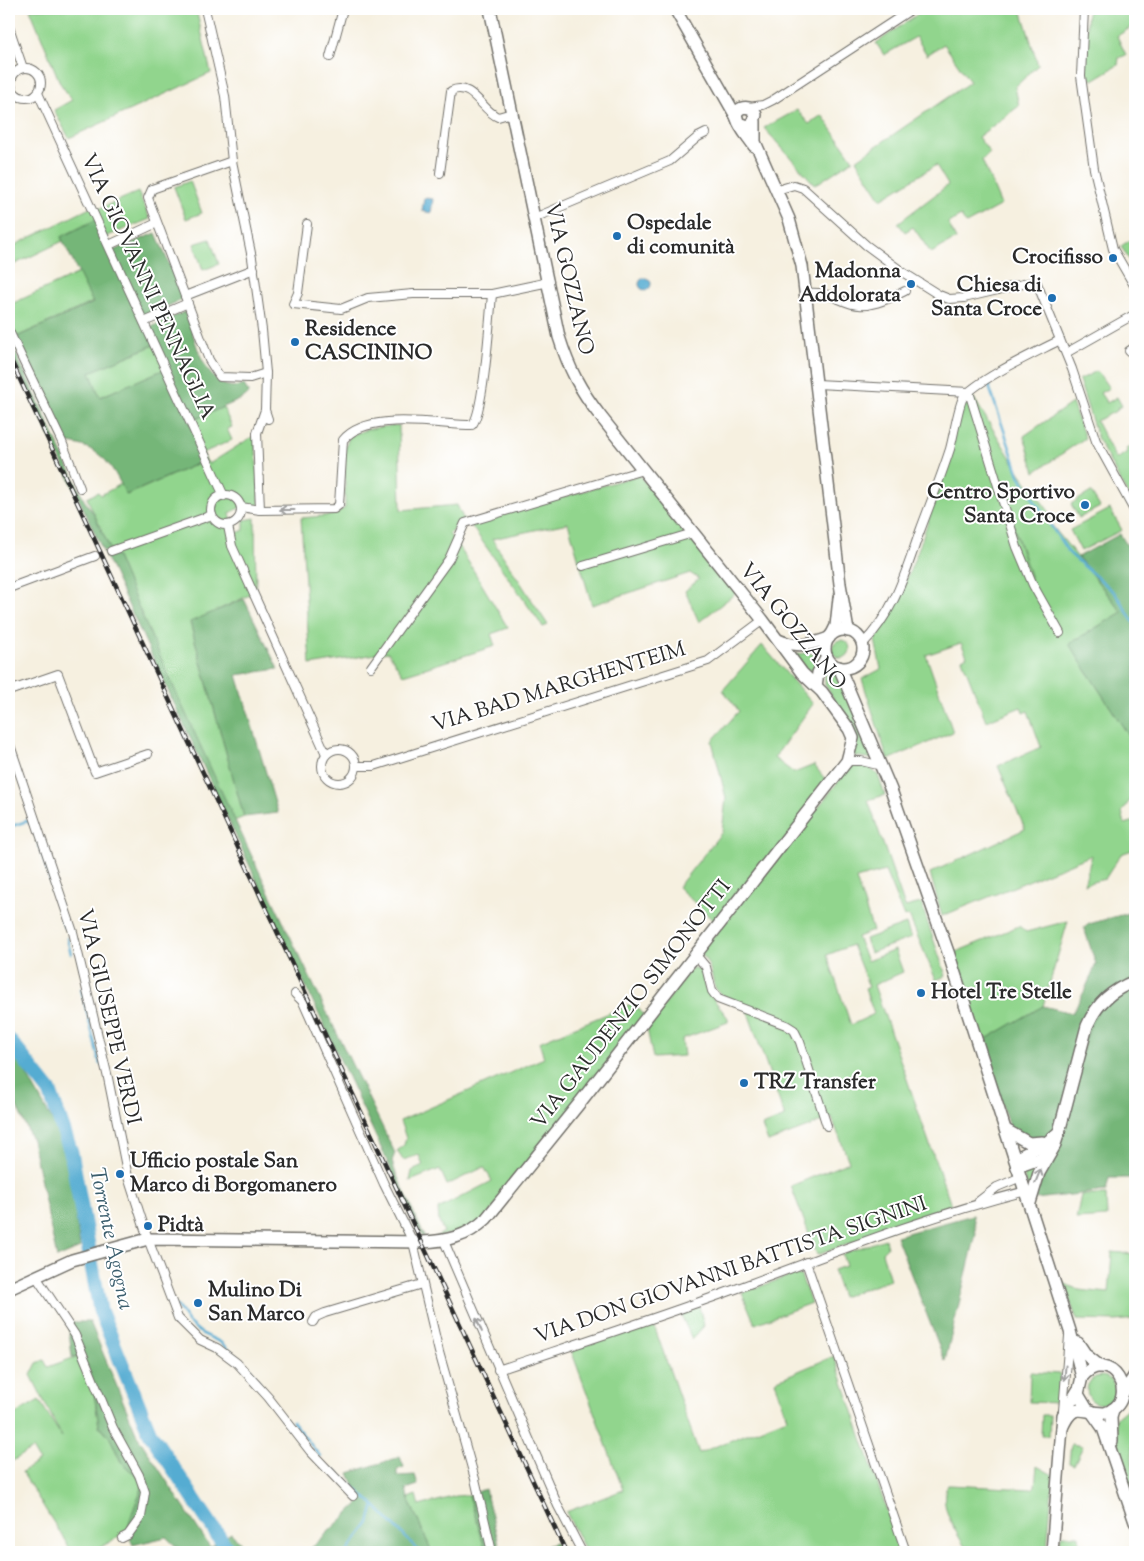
<svg xmlns="http://www.w3.org/2000/svg" width="1144" height="1561" font-family="'Sorts Mill Goudy',serif">
	<rect width="100%" height="100%" fill="#fff"/>
	<filter id="ink" filterUnits="userSpaceOnUse"><feTurbulence type="fractalNoise" baseFrequency=".02" numOctaves="2"/><feDisplacementMap in="SourceGraphic" scale="10" xChannelSelector="R" yChannelSelector="G"/><feConvolveMatrix kernelMatrix="1 2 1 2 8 2 1 2 1" color-interpolation-filters="sRGB"/></filter>
	<filter id="wash" filterUnits="userSpaceOnUse"><feTurbulence type="fractalNoise" baseFrequency=".0096" numOctaves="4" result="noise"/><feDisplacementMap in="SourceGraphic" scale="20" xChannelSelector="R" yChannelSelector="G"/><feGaussianBlur stdDeviation="1.12" result="paint"/><feColorMatrix in="noise" values="0 0 0 0 0 0 0 0 0 0 0 0 0 0 0 0 0 1.4 0 .05"/><feComposite in="paint" operator="in"/></filter>
	<g filter="url(#wash)">
		<rect width="100%" height="100%" fill="#f6f0e0"/>
		<g fill="#91d58d" stroke="#5e805c" fill-rule="evenodd">
			<polygon points="30,9 196,9 211,73 69,138 54,110 72,100 60,83"/>
			<polygon points="925,9 1021,9 1038,65 1015,87 1019,106 978,137 990,153 982,160 1001,205 966,224 961,216 948,223 956,239 931,253 913,227 905,232 898,223 948,185 936,165 881,199 856,160 970,82 944,44 927,55 916,37 884,55 876,43"/>
			<polygon points="1088,9 1135,9 1135,25 1117,36 1126,55 1119,58 1118,65 1093,80 1087,77 1085,52"/>
			<polygon points="797,110 809,124 822,115 853,160 815,185 764,128"/>
			<polygon points="190,181 202,213 186,219 174,187"/>
			<polygon points="138,192 150,219 105,237 61,237 63,241 9,267 9,248 92,207 94,211"/>
			<polygon points="1135,237 1135,270 1121,246"/>
			<polygon points="210,239 219,264 203,270 194,244"/>
			<polygon points="79,273 93,302 12,339 9,331 9,305"/>
			<polygon points="154,345 165,369 100,397 90,372"/>
			<polygon points="1097,371 1109,388 1100,393 1107,403 1117,397 1122,406 1117,408 1118,410 1096,421 1116,459 1128,452 1126,449 1135,444 1135,508 1098,440 1079,380"/>
			<path d="M 970,392 L 1020,473 L 1048,510 L 1050,523 L 1122,612 L 1069,644 L 1135,745 L 1132,797 L 1122,812 L 1125,824 L 1135,821 L 1135,849 L 1121,854 L 1105,879 L 1084,884 L 1092,855 L 942,916 L 930,873 L 1025,829 L 998,766 L 1041,747 L 1028,711 L 1023,713 L 1021,707 L 986,721 L 962,659 L 967,656 L 961,643 L 926,655 L 953,732 L 888,760 L 862,679 L 881,669 L 875,640 C 920,568 940,482 963,400 L 968,395 L 1033,585 Z"/>
			<polygon points="1072,403 1085,438 1035,472 1024,436"/>
			<polygon points="223,407 232,427 227,429 232,440 203,453 189,422"/>
			<path d="M 399,425 L 401,510 L 457,505 L 464,520 L 449,534 L 463,553 L 508,628 L 491,634 L 495,646 L 403,675 L 388,652 L 310,665 L 301,518 L 333,515 L 345,508 L 345,449 L 349,437 C 364,428 381,427 399,425 Z"/>
			<polygon points="255,435 260,510 241,507 230,513 235,534 244,530 244,520 255,518 256,592 190,623 244,817 234,821 151,639 114,550 111,551 87,498 98,492 101,495 121,484 127,495 206,460 209,464"/>
			<polygon points="639,475 736,593 699,622 685,591 699,579 690,573 592,605 568,523 492,539 548,625 543,627 470,524"/>
			<polygon points="1091,492 1100,507 1079,518 1071,504"/>
			<polygon points="1110,509 1122,530 1081,551 1070,530"/>
			<circle cx="841" cy="649" r="9"/>
			<polygon points="762,645 813,704 774,758 794,773 814,765 829,784 718,925 678,887 722,832 726,798 712,741 739,711 723,690"/>
			<polygon points="805,653 813,654 818,659 818,667 813,671 805,669 796,657 797,654"/>
			<polygon points="831,672 835,672 842,678 875,759 853,756 853,729 825,685 825,675"/>
			<path d="M 851,765 L 867,765 L 878,775 L 885,795 L 868,800 L 905,907 L 921,903 L 946,976 L 936,980 L 909,916 L 904,917 L 885,871 L 856,879 L 873,931 L 857,937 L 867,961 L 895,950 L 903,972 L 874,985 L 952,1208 L 817,1255 L 791,1186 L 849,1162 L 832,1118 L 768,1142 L 762,1126 L 785,1117 L 745,1004 C 698,991 724,981 700,952 L 786,849 ZM 852,945 L 869,987 L 865,989 L 874,1014 L 851,1025 L 827,955 Z"/>
			<polygon points="1068,921 1043,1006 981,1042 951,954 1019,926 1026,932"/>
			<polygon points="906,924 911,938 870,953 865,939"/>
			<polygon points="694,967 701,971 705,988 728,1018 728,1022 682,1039 684,1056 653,1058 647,1029 689,971"/>
			<polygon points="631,1004 639,1009 646,1018 478,1227 434,1238 444,1232 439,1222 438,1209 492,1181 484,1167 447,1185 440,1169 410,1181 412,1171 423,1166 419,1155 403,1160 397,1151 404,1145 406,1138 400,1121 544,1058 539,1042"/>
			<polygon points="1041,1162 1028,1189 1021,1169"/>
			<polygon points="1081,1195 1106,1195 1107,1217 1076,1219"/>
			<polygon points="885,1239 887,1247 882,1252 890,1280 842,1297 833,1270 846,1266 842,1254"/>
			<polygon points="1112,1252 1135,1254 1135,1319 1116,1321 1077,1320 1063,1283 1079,1290 1109,1293"/>
			<polygon points="795,1274 801,1276 811,1303 755,1324 742,1293"/>
			<polygon points="699,1306 704,1326 692,1339 682,1317 684,1312"/>
			<polygon points="653,1323 699,1453 787,1418 775,1381 834,1356 901,1552 586,1552 566,1512 623,1490 571,1350"/>
			<path d="M 81,1355 L 94,1393 L 99,1426 L 110,1438 L 121,1462 L 143,1482 C 141,1501 129,1516 128,1536 L 121,1535 L 93,1552 L 72,1552 L 22,1472 L 39,1461 L 32,1449 L 11,1462 L 9,1458 L 9,1415 L 12,1416 L 39,1400 L 62,1437 L 31,1375 L 37,1363 L 44,1360 L 48,1367 Z"/>
			<polygon points="1030,1372 1060,1374 1061,1403 1029,1402"/>
			<circle cx="1101" cy="1390" r="14"/>
			<path d="M 1135,1385 L 1135,1399 L 1131,1413 L 1135,1426 L 1132,1457 L 1135,1501 C 1126,1474 1116,1447 1116,1418 L 1130,1406 Z"/>
			<polygon points="1042,1415 1050,1415 1049,1436 1041,1436"/>
			<polygon points="1071,1444 1083,1446 1074,1465 1069,1463"/>
			<path d="M 1037,1466 L 1053,1475 L 1047,1550 L 965,1547 C 955,1530 937,1504 948,1485 L 1032,1489 L 1035,1486 Z"/>
			<polygon points="416,1495 419,1506 456,1496 469,1495 486,1552 432,1552 408,1498"/>
			<polygon points="1061,1535 1079,1535 1080,1552 1059,1552"/>
		</g>
		<g fill="#74b678" stroke="#507052" fill-rule="evenodd">
			<path d="M 97,219 L 112,251 L 156,233 L 184,299 L 142,317 L 147,329 L 186,311 C 195,338 205,397 244,385 L 249,393 L 242,399 L 189,422 L 206,460 L 126,495 C 111,462 100,446 62,442 L 12,339 L 93,303 L 61,237 ZM 154,345 L 165,369 L 100,397 L 90,372 Z"/>
			<path d="M 9,339 L 84,500 L 94,514 L 111,551 L 114,550 C 200,754 298,953 395,1153 L 392,1161 L 395,1171 L 425,1238 L 423,1238 L 9,349 Z"/>
			<polygon points="1120,534 1135,558 1135,745 1069,644 1122,612 1078,557"/>
			<polygon points="244,599 278,669 237,675 278,813 244,817 190,622"/>
			<polygon points="1135,911 1135,978 1104,995 1055,1132 1039,1140 1030,1141 1010,1129 981,1042 1043,1006 1072,1013 1084,992 1096,964 1084,928 1089,924"/>
			<polygon points="1135,985 1135,1178 1109,1178 1106,1191 1035,1199 1092,1021 1101,1006"/>
			<polygon points="9,1049 18,1059 56,1127 69,1165 80,1248 57,1258 32,1140 9,1089"/>
			<polygon points="973,1215 976,1234 945,1361 896,1236"/>
			<path d="M 68,1322 L 90,1322 L 138,1437 L 210,1547 L 231,1533 L 249,1552 L 182,1552 L 166,1537 L 133,1545 C 120,1523 140,1504 143,1482 L 121,1462 L 110,1438 L 99,1426 L 94,1393 L 81,1355 L 72,1357 Z"/>
			<polygon points="400,1457 404,1467 397,1470 397,1476 415,1475 418,1485 406,1489 408,1498 432,1552 307,1552 361,1501 349,1473"/>
			<polygon points="485,1489 501,1552 486,1552 469,1495"/>
			<polygon points="555,1543 562,1552 530,1552"/>
		</g>
		<g fill="#55acd2" stroke="#406c7e">
			<polygon points="424,198 433,199 431,213 422,211"/>
			<circle cx="645" cy="284" r="6"/>
		</g>
		<g fill="none" stroke-linecap="round" stroke-linejoin="round">
			<g stroke="#55acd2" stroke-width="2.5">
				<polyline points="988,383 1019,475 1034,500 1069,553 1115,593 1135,624"/>
				<polyline points="9,827 27,821 33,826 60,911"/>
				<polyline points="61,917 64,927"/>
				<polyline points="67,938 71,954"/>
				<polyline points="81,989 100,1064"/>
				<polyline points="177,1306 189,1323 201,1333 220,1342 249,1368 259,1382"/>
				<polyline points="292,1421 320,1456"/>
				<polyline points="332,1469 374,1505 420,1552"/>
				<polyline points="347,1552 369,1523 374,1505"/>
			</g>
			<polyline stroke="#55acd2" stroke-width="15" points="9,1040 50,1092 71,1152 100,1310 150,1433 229,1552"/>
		</g>
	</g>
	<g filter="url(#ink)">
		<g fill="none" stroke-linecap="round" stroke-linejoin="round">
			<polyline stroke="#cdc9bc" stroke-width="8" stroke-dasharray="8 4" stroke-linecap="butt" points="95,556 111,551"/>
			<defs>
				<g id="street">
					<polyline points="205,9 225,96 232,161 252,258 262,330 266,373 265,410 268,419"/>
					<polyline points="1084,9 1081,76 1094,169 1113,249 1135,287"/>
					<polyline points="9,27 23,68"/>
					<polyline points="330,57 343,9"/>
					<circle cx="26" cy="83" r="15"/>
					<polyline points="38,93 224,496"/>
					<polyline points="749,107 763,105 773,100 912,9"/>
					<polyline points="232,161 152,189 148,198 209,360 220,377 250,378 266,373"/>
					<path d="M 440,173 L 451,91 C 472,81 482,111 498,117 L 512,113"/>
					<polyline points="777,190 794,185 803,188 866,245 904,273 939,295 949,299 964,298 1036,281 1072,369 1096,441 1135,512"/>
					<polyline points="534,218 670,161 698,137 706,133"/>
					<polyline points="307,224 298,293 293,304 341,309 368,298 413,294 492,294 549,282"/>
					<polyline points="109,245 157,223"/>
					<path d="M 806,293 C 827,291 833,298 852,304 C 869,309 890,298 905,291"/>
					<polyline points="185,296 254,269"/>
					<polyline points="144,322 188,303"/>
					<polyline points="9,331 62,442 80,488"/>
					<polyline points="1129,351 1135,347"/>
					<polyline points="1066,353 1135,314"/>
					<polyline points="817,384 969,392 1017,547 1033,585 1060,633"/>
					<circle cx="226" cy="510" r="15"/>
					<path d="M 241,507 L 260,510 L 334,509 L 339,505 L 343,440 C 367,410 438,425 472,425 C 484,413 490,316 492,294"/>
					<polyline points="260,510 257,433 265,410"/>
					<polyline points="228,526 232,546 326,754"/>
					<polyline points="111,551 212,515"/>
					<polyline points="583,566 693,533"/>
					<polyline points="9,588 95,556"/>
					<path d="M 862,645 C 896,609 904,576 920,531 C 930,504 941,477 950,449 C 953,439 959,403 963,398 C 978,379 1037,352 1060,340"/>
					<polyline points="371,667 449,559 465,523 643,470"/>
					<polyline points="9,691 58,674 95,772 148,754"/>
					<polyline points="9,742 73,932 108,1078 128,1177 148,1239 178,1318 200,1340 217,1348 237,1363 268,1397 310,1451 353,1496"/>
					<circle cx="339" cy="766" r="17"/>
					<polyline points="847,761 861,761 882,766"/>
					<polyline points="356,766 374,766 708,661 763,620"/>
					<polyline points="695,954 706,967 712,991 718,999 786,1025 794,1030 800,1042 827,1126"/>
					<polyline points="295,994 303,1002 384,1184 413,1242 439,1352 475,1479 492,1552"/>
					<polyline points="979,1201 997,1187 1021,1177"/>
					<polyline points="444,1241 558,1506 582,1552"/>
					<polyline points="806,1262 906,1552"/>
					<polyline points="37,1278 75,1335 113,1428 139,1475 145,1492 141,1517 128,1535 122,1538"/>
					<polyline points="313,1322 316,1317 325,1313 422,1284"/>
					<path d="M 498,1370 C 582,1342 667,1315 749,1284 C 841,1250 931,1215 1026,1191"/>
					<polyline points="1063,1411 1069,1336"/>
				</g>
				<g id="secondary">
					<polyline points="675,9 737,118"/>
					<polyline points="755,121 755,142 789,219 802,266 840,584 848,631"/>
					<path d="M 739,123 L 748,126 L 753,123 L 756,115 C 752,103 733,106 737,119 C 740,129 749,138 754,146"/>
					<circle cx="844" cy="649" r="19"/>
					<polyline points="832,634 836,626 839,598"/>
					<path d="M 778,640 C 797,648 810,645 829,638"/>
					<polyline points="839,667 891,790 948,952 1070,1331 1082,1377"/>
					<polyline points="816,686 818,673 827,657"/>
					<polyline points="1006,1130 1029,1143 1042,1142"/>
					<polyline points="1015,1159 1046,1143 1059,1132"/>
					<polyline points="1017,1167 1039,1159 1049,1152"/>
					<path d="M 1030,1203 L 1039,1173 L 1054,1147 L 1059,1132 L 1087,1026 C 1097,1003 1112,990 1135,981"/>
					<path d="M 9,1289 L 72,1260 L 148,1239 L 422,1242 C 447,1241 467,1237 486,1219 L 578,1105 L 847,761 L 853,738 L 849,729 L 822,692 L 802,673 L 762,619 L 601,417 C 580,390 569,369 559,337 L 490,9"/>
					<polyline points="1078,1343 1086,1355 1101,1367"/>
					<polyline points="1123,1393 1135,1375"/>
					<polyline points="1091,1411 1103,1428 1135,1522"/>
					<path d="M 1062,1428 C 1075,1399 1082,1414 1105,1413 C 1144,1400 1109,1344 1082,1377 L 1078,1394 L 1087,1409"/>
					<polyline points="1112,1441 1111,1418 1113,1409"/>
					<polyline points="1052,1552 1063,1415 1078,1390"/>
				</g>
			</defs>
			<use href="#street" stroke="#72706a" stroke-width="10"/>
			<use href="#secondary" stroke="#72706a" stroke-width="14"/>
			<use href="#street" stroke="#fff" stroke-width="8"/>
			<use href="#secondary" stroke="#fff" stroke-width="11"/>
			<defs>
				<polyline id="rail" points="9,356 566,1552"/>
			</defs>
			<use href="#rail" stroke="#2b2b2b" stroke-width="4.5"/>
			<use href="#rail" stroke="#fff" stroke-width="2.5" stroke-dasharray="8" stroke-linecap="butt"/>
		</g>
		<defs><path id="oneway-shaft" d="M-6 0H5M1.5-3L5.5 0L1.5 3" fill="none" stroke-width="1.6" stroke-linecap="round" stroke-linejoin="round" transform="scale(1.25)"/></defs>
		<g stroke="#a0a0a0">
			<use href="#oneway-shaft" transform="translate(287 510) rotate(-180)"/>
			<use href="#oneway-shaft" transform="translate(1038 1176) rotate(-68)"/>
			<use href="#oneway-shaft" transform="translate(479 1325) rotate(-113)"/>
			<use href="#oneway-shaft" transform="translate(1065 1373) rotate(94)"/>
		</g>
	</g>
	<g fill="#1f6fb2" stroke="#fff" stroke-width="2">
		<circle cx="617" cy="236" r="5"/>
		<circle cx="1113" cy="258" r="5"/>
		<circle cx="911" cy="284" r="5"/>
		<circle cx="1052" cy="298" r="5"/>
		<circle cx="295" cy="342" r="5"/>
		<circle cx="1085" cy="505" r="5"/>
		<circle cx="921" cy="993" r="5"/>
		<circle cx="744" cy="1083" r="5"/>
		<circle cx="120" cy="1174" r="5"/>
		<circle cx="148" cy="1226" r="5"/>
		<circle cx="198" cy="1303" r="5"/>
	</g>
	<g text-anchor="middle" dominant-baseline="central" stroke-width="4" stroke-linejoin="round" paint-order="stroke">
		<g font-size="21" font-weight="bold" fill="#2b2b2b" stroke="#fff" text-anchor="start">
			<text x="627" y="224">Ospedale<tspan x="627" dy="24">di comunità</tspan></text>
			<text x="1103" y="258" text-anchor="end">Crocifisso</text>
			<text x="901" y="272" text-anchor="end">Madonna<tspan x="901" dy="24">Addolorata</tspan></text>
			<text x="1042" y="286" text-anchor="end">Chiesa di<tspan x="1042" dy="24">Santa Croce</tspan></text>
			<text x="305" y="330">Residence<tspan x="305" dy="24">CASCININO</tspan></text>
			<text x="1075" y="493" text-anchor="end">Centro Sportivo<tspan x="1075" dy="24">Santa Croce</tspan></text>
			<text x="931" y="993">Hotel Tre Stelle</text>
			<text x="754" y="1083">TRZ Transfer</text>
			<text x="130" y="1162">Ufficio postale San<tspan x="130" dy="24">Marco di Borgomanero</tspan></text>
			<text x="158" y="1226">Pidtà</text>
			<text x="208" y="1291">Mulino Di<tspan x="208" dy="24">San Marco</tspan></text>
		</g>
		<g font-size="21" fill="#2b2b2b" stroke="#fff">
			<text transform="translate(568 279) rotate(77)">VIA GOZZANO</text>
			<text transform="translate(147 287) rotate(65)">VIA GIOVANNI PENNAGLIA</text>
			<text transform="translate(792 627) rotate(51)">VIA GOZZANO</text>
			<text transform="translate(559 688) rotate(-17)">VIA BAD MARGHENTEIM</text>
			<text transform="translate(632 1005) rotate(-52)">VIA GAUDENZIO SIMONOTTI</text>
			<text transform="translate(108 1017) rotate(77)">VIA GIUSEPPE VERDI</text>
			<text transform="translate(731 1271) rotate(-19)">VIA DON GIOVANNI BATTISTA SIGNINI</text>
		</g>
		<g font-size="22" font-style="italic" fill="#3c5f6e" stroke="#fff">
			<text transform="translate(110 1239) rotate(78)">Torrente Agogna</text>
		</g>
	</g>
	<rect width="1144" height="1561" fill="none" stroke="#fff" stroke-width="30"/>
</svg>
